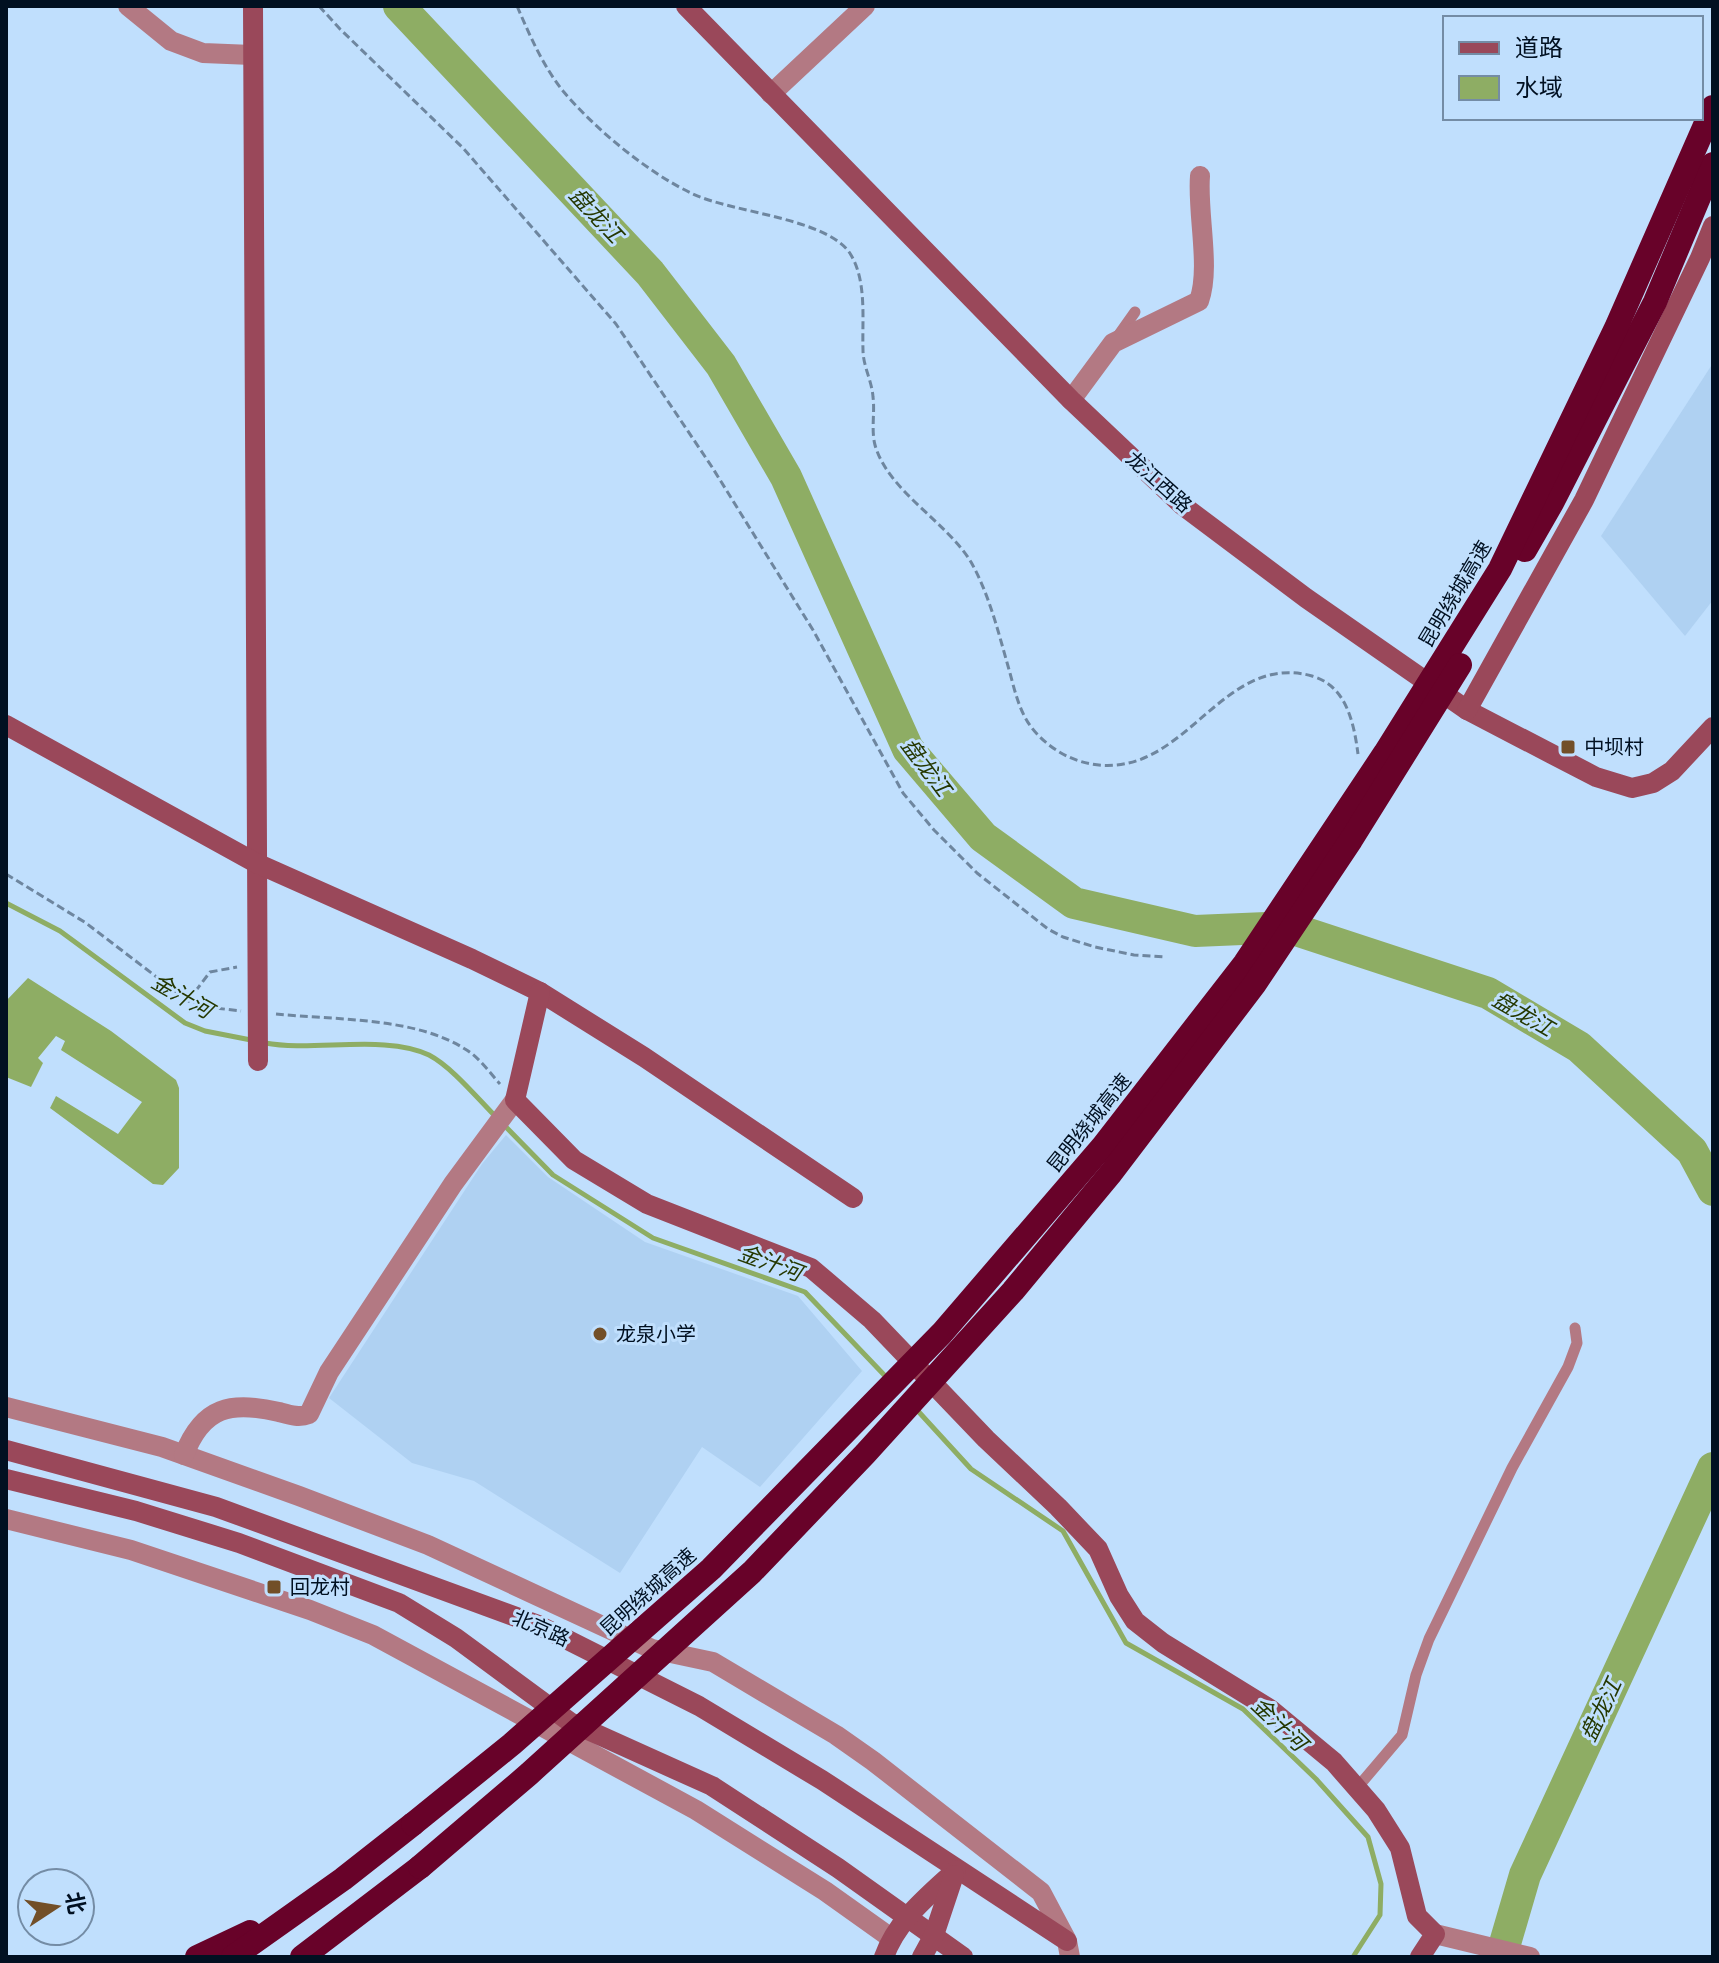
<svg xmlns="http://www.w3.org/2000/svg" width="1719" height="1963" font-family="Bitter,'Noto Sans SC',serif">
	<rect width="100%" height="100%" fill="#c0dffd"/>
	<g fill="#afd1f2">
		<polygon points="1713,363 1713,600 1685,636 1601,536"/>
		<polygon points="506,1135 548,1177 645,1242 798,1296 862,1371 760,1487 702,1447 620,1573 474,1481 412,1463 329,1398 482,1164"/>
	</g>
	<polygon fill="#8ead64" points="28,978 111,1031 176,1080 179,1088 179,1168 163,1185 153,1184 50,1108 56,1096 118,1134 142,1102 61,1050 65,1041 56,1036 38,1058 43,1063 31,1087 6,1077 6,1001"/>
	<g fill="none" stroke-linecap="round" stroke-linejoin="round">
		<g stroke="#8ead64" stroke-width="5">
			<polyline points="6,903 60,931 185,1023 205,1031 251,1040"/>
			<path d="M 265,1043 C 313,1052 386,1034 429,1055 C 452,1067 478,1099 497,1118"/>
			<polyline points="504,1125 553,1175 653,1238 805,1292 888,1379"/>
			<polyline points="917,1410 971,1469 1063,1531 1126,1643 1243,1709 1316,1779 1368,1837 1381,1884 1380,1915 1353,1957"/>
		</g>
		<g stroke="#8ead64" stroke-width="32">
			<polyline points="399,6 650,273 721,365 786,477 908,749 983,837 1074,903 1195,931 1287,927 1488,993 1579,1047 1692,1151 1713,1190"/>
			<polyline points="1501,1957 1525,1875 1713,1468"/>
		</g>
		<g stroke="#6e869f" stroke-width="3" stroke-dasharray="8 4" stroke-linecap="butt">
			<polyline points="319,6 340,29 463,148 616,324 712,467 813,630 903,793 934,830 977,873 1048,929 1063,937 1095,947 1134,955 1165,957"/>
			<path d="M 517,6 C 530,36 543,66 563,91 C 595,129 648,173 693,194 C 733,213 829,218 851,255 C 867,282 862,320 863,350 C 863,366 872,381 873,397 C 875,412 871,430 875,445 C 888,491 946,521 971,562 C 989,594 998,631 1008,666 C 1015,690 1019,716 1038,735 C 1064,762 1102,773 1139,760 C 1200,738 1238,655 1312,676 C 1347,686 1354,724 1358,754"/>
			<polyline points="6,874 86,923 188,1001 215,1008 241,1011"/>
			<polyline points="188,1001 210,972 237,967"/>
			<path d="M 276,1014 C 335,1020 415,1017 465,1049 C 479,1057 490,1073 500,1084"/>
		</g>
		<g stroke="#b37983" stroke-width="11">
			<polyline points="1118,336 1135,312"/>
			<polyline points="1357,1788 1402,1735 1416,1675 1429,1639 1512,1468 1568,1367 1577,1343 1575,1328"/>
		</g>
		<g stroke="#b37983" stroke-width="20">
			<polyline points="128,6 171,41 203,53 252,55"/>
			<polyline points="771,94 865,6"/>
			<path d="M 1071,400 L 1113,343 L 1199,301 C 1211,268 1197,214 1200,176"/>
			<polyline points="6,1407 162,1447 299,1496 428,1545 652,1649 713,1662 836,1735 873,1761 1041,1892 1067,1941 1070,1957"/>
			<path d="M 184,1455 C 203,1406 231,1401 279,1412 C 290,1415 299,1418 309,1414 L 329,1372 L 453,1184 L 515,1100"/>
			<polyline points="6,1519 131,1550 310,1610 373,1635 696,1810 825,1891 891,1938"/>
			<polyline points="1435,1934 1530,1957"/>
		</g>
		<g stroke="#9a485a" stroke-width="20">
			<polyline points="253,6 258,1061"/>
			<polyline points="686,6 1071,400 1182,505 1306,598 1467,710 1596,777 1632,788 1653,783 1672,771 1713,727"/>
			<polyline points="1467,710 1584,500 1700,258 1713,226"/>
			<polyline points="6,725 256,863 472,959 540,992 644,1057 853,1198"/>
			<polyline points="540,992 515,1100 574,1160 647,1204 811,1268 872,1320 986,1439 1058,1507 1098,1549 1119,1596 1135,1621 1163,1643 1270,1709 1334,1762 1376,1810 1400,1848 1417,1916 1435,1934 1420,1957"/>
			<polyline points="6,1450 216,1507 538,1625 699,1706 822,1780 1067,1941"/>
			<polyline points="6,1479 136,1511 239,1543 399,1603 456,1638 570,1722 712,1786 838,1868 963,1957"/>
			<path d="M 884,1957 C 897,1920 928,1896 956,1870"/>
			<polyline points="922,1957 934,1935 954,1875"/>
		</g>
		<g stroke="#680229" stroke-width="24">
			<polyline points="197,1957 250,1932"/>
			<polyline points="233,1957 343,1879 413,1824"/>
			<polyline points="302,1957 420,1867"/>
		</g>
		<g stroke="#680229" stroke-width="24">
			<polyline points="1525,550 1552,503 1655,302 1713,164"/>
			<polyline points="413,1824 512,1744 711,1569 942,1333 1103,1146 1245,963 1385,753 1500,569 1616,328 1713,107"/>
			<polyline points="420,1867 529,1774 752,1572 865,1454 1013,1291 1111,1173 1254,985 1351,840 1460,665"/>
		</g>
	</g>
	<g fill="#724f28" stroke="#c0dffd" stroke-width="3">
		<rect x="1560" y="739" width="16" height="16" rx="4"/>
		<circle cx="600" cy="1334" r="8"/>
		<rect x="266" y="1579" width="16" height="16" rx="4"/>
	</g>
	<g text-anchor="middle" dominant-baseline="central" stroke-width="6" stroke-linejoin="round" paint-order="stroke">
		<g font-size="20" fill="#011021" stroke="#c0dffd">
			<text transform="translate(1159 482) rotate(42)">龙江西路</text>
			<text transform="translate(1455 594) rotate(-59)">昆明绕城高速</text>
			<text transform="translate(1089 1123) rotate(-51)">昆明绕城高速</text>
			<text transform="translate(648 1592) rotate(-42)">昆明绕城高速</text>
			<text transform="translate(541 1628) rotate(24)">北京路</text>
		</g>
		<g font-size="20" fill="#011021" stroke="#c0dffd" text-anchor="start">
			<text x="1584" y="747">中坝村</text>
			<text x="616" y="1334">龙泉小学</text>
			<text x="290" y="1587">回龙村</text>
		</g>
		<g font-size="22" font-style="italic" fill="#253801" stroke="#c0dffd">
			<text transform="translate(596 215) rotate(47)">盘龙江</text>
			<text transform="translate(926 767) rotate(53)">盘龙江</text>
			<text transform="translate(182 996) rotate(30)">金汁河</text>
			<text transform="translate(1523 1014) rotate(30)">盘龙江</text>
			<text transform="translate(770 1263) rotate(20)">金汁河</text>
			<text transform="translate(1601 1710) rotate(-65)">盘龙江</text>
			<text transform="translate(1279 1724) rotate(44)">金汁河</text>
		</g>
	</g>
	<rect width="1719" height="1963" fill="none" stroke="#011021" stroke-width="16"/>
	<rect x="1443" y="16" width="260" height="104" fill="#c0dffd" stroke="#748ca5" stroke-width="2"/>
	<rect x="1459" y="42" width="40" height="12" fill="#9a485a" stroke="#748ca5" stroke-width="2"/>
	<text x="1515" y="56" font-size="24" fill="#011021">道路</text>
	<rect x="1459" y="76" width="40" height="24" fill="#8ead64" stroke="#748ca5" stroke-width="2"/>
	<text x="1515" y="96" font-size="24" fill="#011021">水域</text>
	<g transform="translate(56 1907) rotate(78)"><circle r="38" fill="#c0dffd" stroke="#748ca5" stroke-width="2"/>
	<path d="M0-6L14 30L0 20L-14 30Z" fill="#724f28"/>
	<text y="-12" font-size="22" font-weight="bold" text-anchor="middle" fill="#011021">北</text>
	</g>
</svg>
